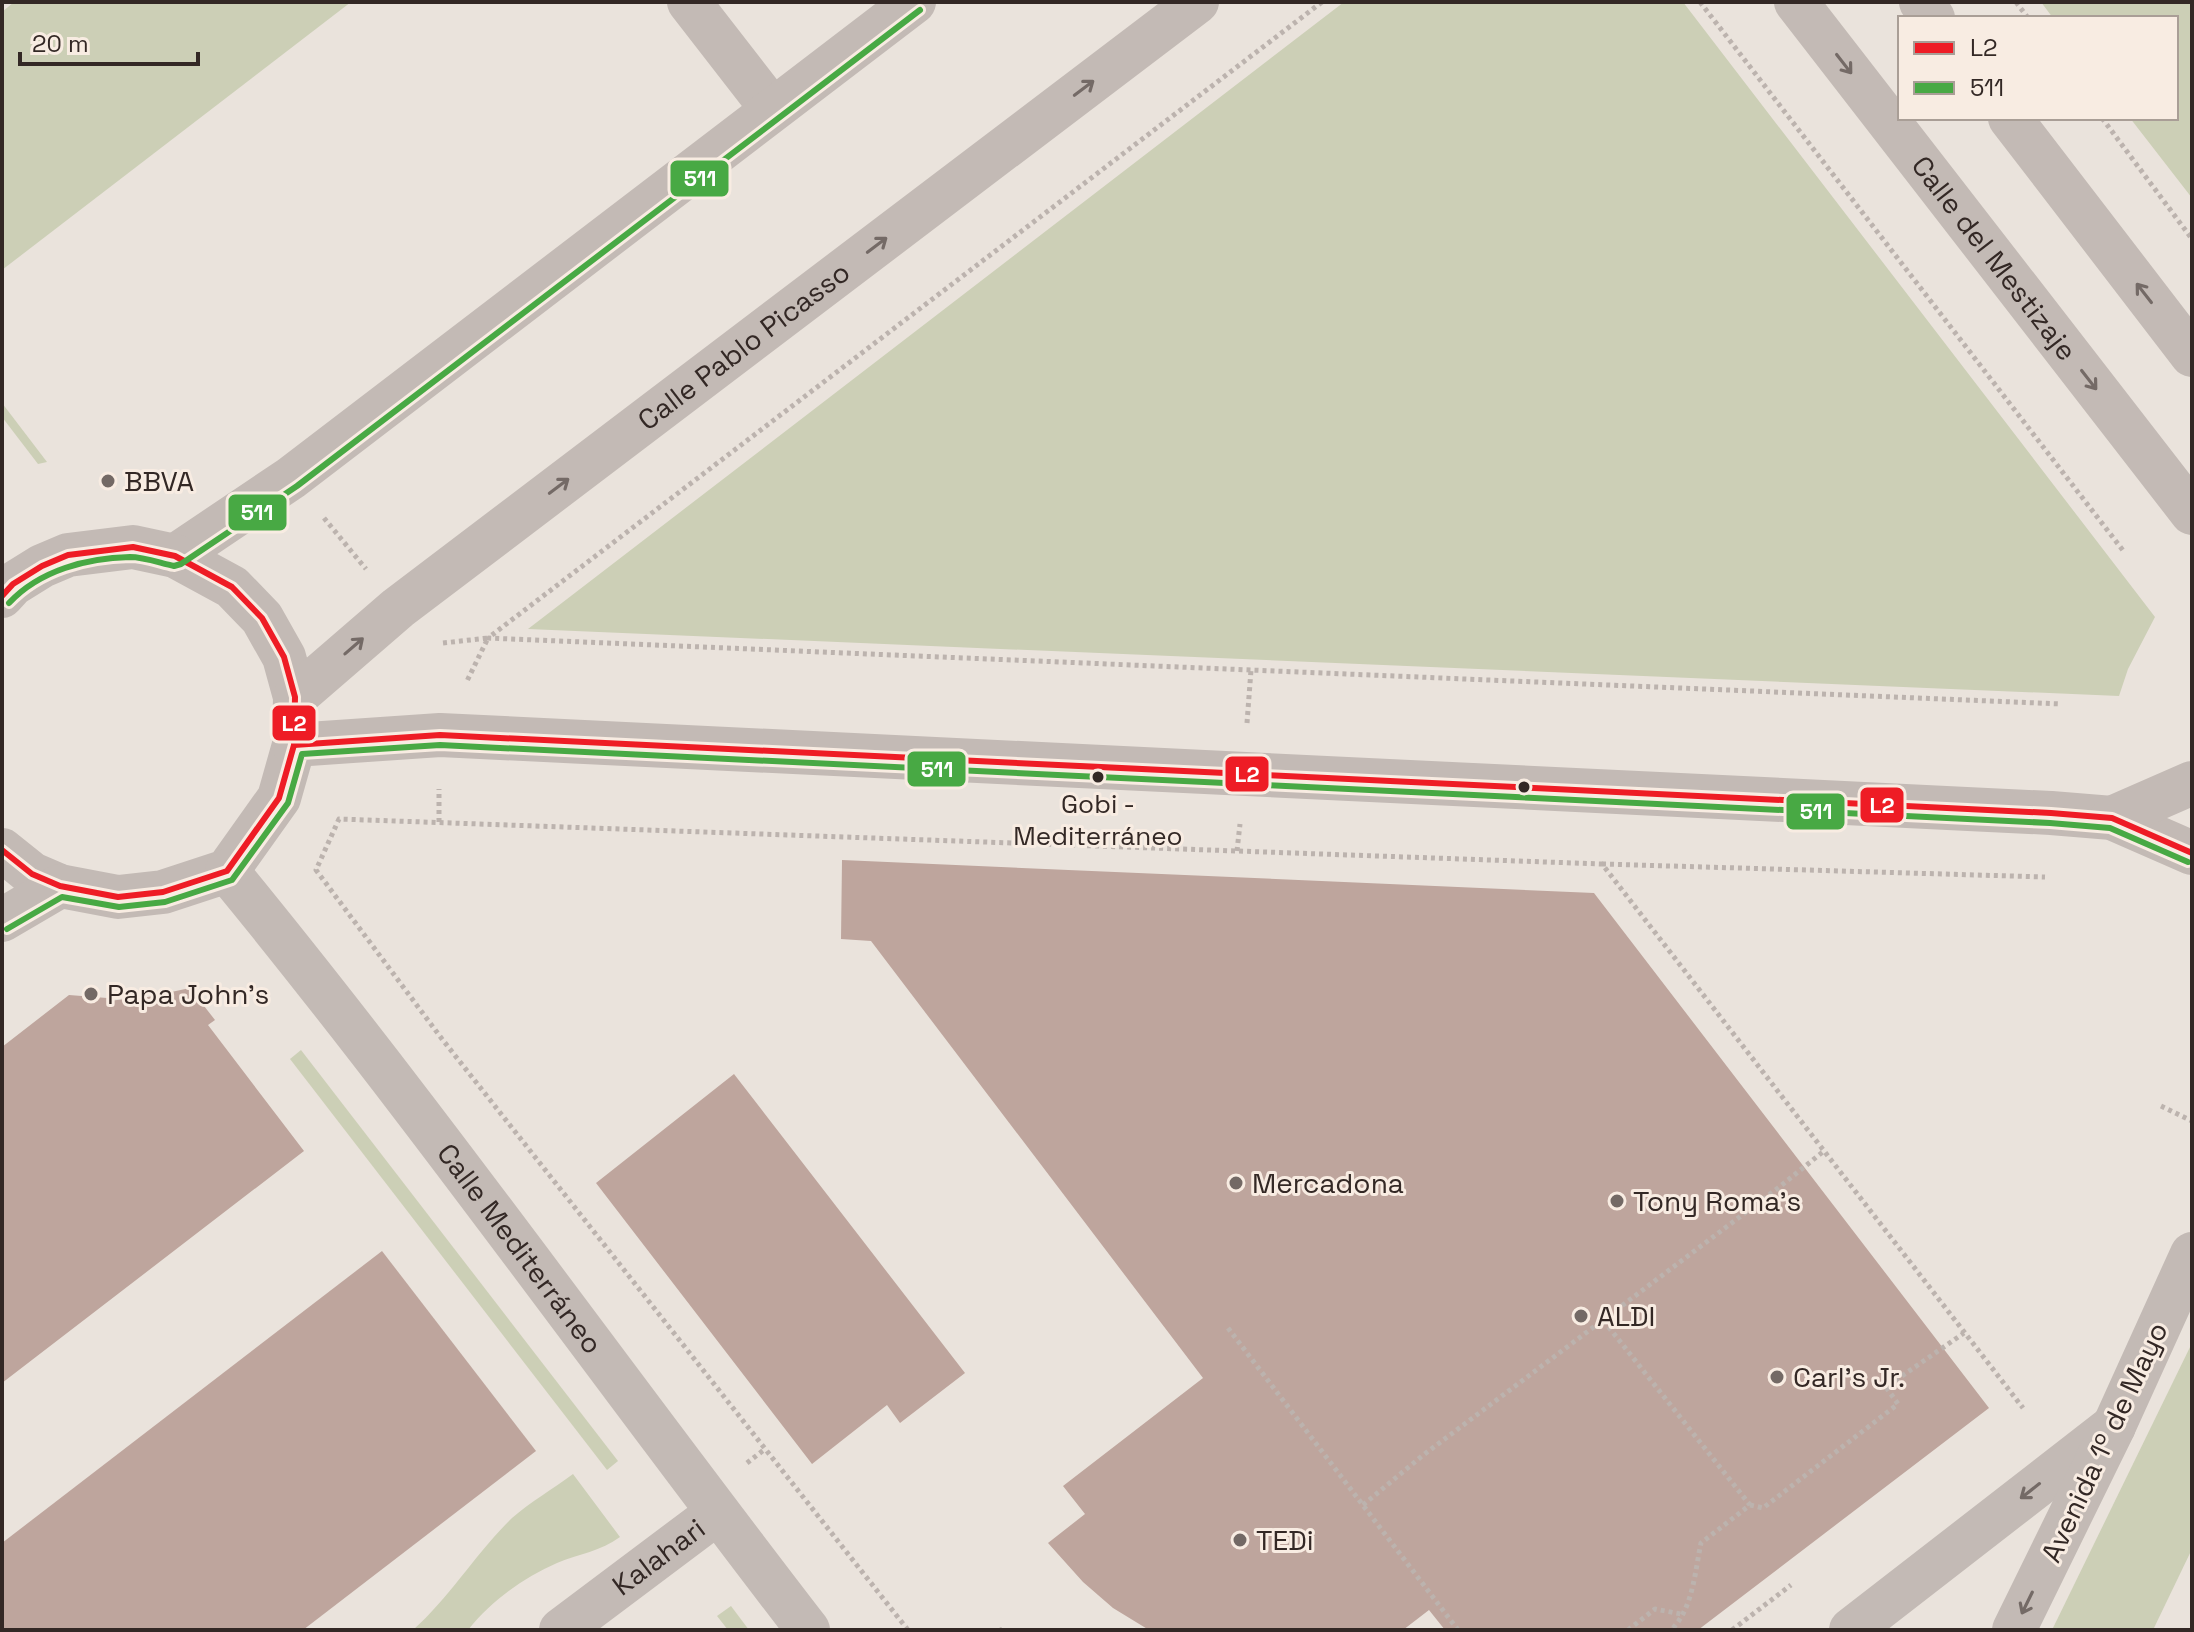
<svg xmlns="http://www.w3.org/2000/svg" width="2194" height="1632" font-family="'Space Grotesk',sans-serif">
	<rect width="100%" height="100%" fill="#eae3dc"/>
	<g fill="#cccfb6">
		<polygon points="14,2 351,2 2,270 2,12"/>
		<polygon points="1344,2 1683,2 2155,617 2128,669 2119,696 528,629"/>
		<polygon points="2041,2 2192,2 2192,198 2130,118 2176,118 2176,18 2053,18"/>
		<polygon points="2,403 47,462 38,464 2,417"/>
		<polygon points="301,1050 618,1461 607,1470 290,1059"/>
		<polygon points="2192,1343 2192,1549 2153,1630 2052,1630"/>
		<path d="M 573,1474 L 620,1537 C 601,1551 579,1554 557,1563 C 523,1578 491,1601 468,1630 L 413,1630 C 450,1597 476,1553 512,1518 C 530,1502 553,1489 573,1474 Z"/>
		<polygon points="731,1606 749,1630 728,1630 717,1616"/>
	</g>
	<g fill="#bea59d">
		<polygon points="842,860 1594,893 1989,1408 1698,1630 1445,1630 1429,1610 1403,1630 1149,1630 1113,1608 1083,1582 1048,1543 1085,1514 1063,1486 1203,1378 871,941 841,939"/>
		<polygon points="190,988 215,1020 208,1025 304,1151 2,1383 2,1047 69,995 107,998 109,1001 142,997 143,998"/>
		<polygon points="734,1074 965,1373 900,1423 887,1405 812,1464 596,1183"/>
		<polygon points="382,1251 536,1451 303,1630 2,1630 2,1543"/>
	</g>
	<g fill="none" stroke-linecap="round" stroke-linejoin="round">
		<g stroke="#bcb3ae" stroke-width="5" stroke-dasharray="4 4" stroke-linecap="butt">
			<polyline points="1322,2 488,638 2061,704"/>
			<polyline points="1700,2 2125,553"/>
			<polyline points="2016,2 2028,18"/>
			<polyline points="2102,118 2192,239"/>
			<polyline points="324,518 366,569"/>
			<polyline points="443,643 488,638 467,681"/>
			<polyline points="1247,723 1251,670"/>
			<polyline points="439,822 439,789"/>
			<polyline points="1237,851 1240,824"/>
			<polyline points="1602,864 2045,877"/>
			<polyline points="2161,1106 2192,1121"/>
			<polyline points="1603,1320 1778,1188 1824,1151"/>
			<polyline points="1228,1328 1458,1630"/>
			<polyline points="747,1463 765,1449"/>
			<path d="M 1363,1505 L 1422,1456 L 1603,1320 L 1750,1505 L 1701,1543 C 1695,1571 1693,1609 1671,1630"/>
			<polyline points="1750,1505 1763,1508 1898,1404 1886,1387 1964,1333"/>
			<polyline points="999,1628 1000,1630"/>
			<polyline points="908,1630 442,1039 316,870 339,819 1602,864 2023,1408"/>
			<polyline points="1628,1630 1655,1609 1681,1614"/>
			<polyline points="1732,1630 1791,1585"/>
		</g>
		<path stroke="#c3bab5" stroke-width="44" id="s1" d="M 561,1630 L 717,1513"/>
		<g stroke="#c3bab5" stroke-width="44">
			<polyline points="689,2 772,109"/>
			<path id="s2" d="M 1796,2 L 2192,513"/>
			<polyline points="1921,2 1933,18"/>
			<polyline points="2010,118 2192,355"/>
			<polyline points="175,556 291,478 914,2"/>
			<polyline points="2,596 13,584 42,566 68,555 133,547 175,556 232,587 262,618 284,657 295,697 294,745 279,798 227,871 163,892 118,897 60,886 32,874 2,850"/>
			<path id="s3" d="M 295,697 L 398,608 L 1197,2"/>
			<polyline points="294,745 440,735 2051,813 2112,818 2192,853"/>
			<polyline points="2112,818 2192,783"/>
			<path id="s4" d="M 227,871 C 429,1117 613,1378 808,1630"/>
			<polyline points="2,920 60,886"/>
			<polyline points="1851,1630 2114,1426"/>
		</g>
		<polyline stroke="#c3bab5" stroke-width="44" points="2014,1630 2114,1426 2192,1254"/>
		<defs>
			<g id="bus-1">
				<polyline points="2,596 13,584 42,566 68,555 133,547 175,556 232,587 262,618 284,657 295,697 294,745 279,798 227,871 163,892 118,897 60,886 32,874 2,850"/>
				<polyline points="294,745 440,735 2051,813 2112,818 2192,853"/>
			</g>
			<g id="bus-2">
				<path d="M 9,603 C 40,570 87,558 130,557 C 144,557 160,563 174,566 L 181,564 L 297,486 L 920,10"/>
				<polyline points="7,929 62,897 119,907 165,902 232,880 288,803 302,754 440,745 2050,823 2110,828 2188,862"/>
			</g>
		</defs>
		<use href="#bus-1" stroke="#f8ece2" stroke-width="12"/>
		<use href="#bus-2" stroke="#f8ece2" stroke-width="12"/>
		<use href="#bus-1" stroke="#ee1c25" stroke-width="6"/>
		<use href="#bus-2" stroke="#48a944" stroke-width="6"/>
	</g>
	<defs><path id="oneway-shaft" d="M-6 0H5M1.5-3L5.5 0L1.5 3" fill="none" stroke-width="1.6" stroke-linecap="round" stroke-linejoin="round" transform="scale(2)"/></defs>
	<g stroke="#746a66">
		<use href="#oneway-shaft" transform="translate(1844 64) rotate(52)"/>
		<use href="#oneway-shaft" transform="translate(1084 88) rotate(-37)"/>
		<use href="#oneway-shaft" transform="translate(877 245) rotate(-37)"/>
		<use href="#oneway-shaft" transform="translate(2144 293) rotate(-128)"/>
		<use href="#oneway-shaft" transform="translate(2089 380) rotate(52)"/>
		<use href="#oneway-shaft" transform="translate(559 486) rotate(-37)"/>
		<use href="#oneway-shaft" transform="translate(354 646) rotate(-41)"/>
		<use href="#oneway-shaft" transform="translate(2030 1491) rotate(142)"/>
		<use href="#oneway-shaft" transform="translate(2027 1603) rotate(116)"/>
	</g>
	<g fill="#736965" stroke="#f8ece2" stroke-width="3">
		<circle cx="108" cy="481" r="8"/>
		<circle cx="91" cy="994" r="8"/>
		<circle cx="1236" cy="1183" r="8"/>
		<circle cx="1617" cy="1201" r="8"/>
		<circle cx="1581" cy="1316" r="8"/>
		<circle cx="1777" cy="1377" r="8"/>
		<circle cx="1240" cy="1540" r="8"/>
	</g>
	<g fill="#332825" stroke="#f8ece2" stroke-width="3">
		<circle cx="1098" cy="777" r="7"/>
		<circle cx="1524" cy="787" r="7"/>
	</g>
	<g text-anchor="middle" dominant-baseline="central" stroke-width="6" stroke-linejoin="round" paint-order="stroke">
		<g font-size="26" fill="#332825" stroke="#f8ece2">
			<text x="1098" y="804">Gobi -<tspan x="1098" dy="32">Mediterráneo</tspan></text>
		</g>
		<g font-size="28" fill="#332825" stroke="#f8ece2">
			<text stroke="none"><textPath href="#s2" startOffset="324">Calle del Mestizaje</textPath></text>
			<text stroke="none"><textPath href="#s3" startOffset="570">Calle Pablo Picasso</textPath></text>
			<text stroke="none"><textPath href="#s4" startOffset="478">Calle Mediterráneo</textPath></text>
			<text transform="translate(2104 1442) rotate(-65)">Avenida 1º de Mayo</text>
			<text stroke="none"><textPath href="#s1" startOffset="122">Kalahari</textPath></text>
		</g>
		<g font-size="28" fill="#332825" stroke="#f8ece2" text-anchor="start">
			<text x="124" y="481">BBVA</text>
			<text x="107" y="994">Papa John's</text>
			<text x="1252" y="1183">Mercadona</text>
			<text x="1633" y="1201">Tony Roma's</text>
			<text x="1597" y="1316">ALDI</text>
			<text x="1793" y="1377">Carl's Jr.</text>
			<text x="1256" y="1540">TEDi</text>
		</g>
	</g>
	<g stroke="#f8ece2" stroke-width="3">
		<rect x="669" y="159" width="61" height="39" rx="8" fill="#48a944"/>
		<rect x="227" y="493" width="61" height="39" rx="8" fill="#48a944"/>
		<rect x="271" y="704" width="46" height="38" rx="8" fill="#ee1c25"/>
		<rect x="906" y="750" width="61" height="38" rx="8" fill="#48a944"/>
		<rect x="1224" y="755" width="46" height="38" rx="8" fill="#ee1c25"/>
		<rect x="1859" y="786" width="46" height="38" rx="8" fill="#ee1c25"/>
		<rect x="1785" y="792" width="61" height="39" rx="8" fill="#48a944"/>
	</g>
	<g font-size="22" text-anchor="middle" font-weight="bold" fill="#fff">
		<text x="700" y="186">511</text>
		<text x="257" y="520">511</text>
		<text x="294" y="731">L2</text>
		<text x="937" y="777">511</text>
		<text x="1247" y="782">L2</text>
		<text x="1882" y="813">L2</text>
		<text x="1816" y="819">511</text>
	</g>
	<rect width="2194" height="1632" fill="none" stroke="#332825" stroke-width="8"/>
	<rect x="1898" y="16" width="280" height="104" fill="#f8ece2" stroke="#a99e96" stroke-width="2"/>
	<rect x="1914" y="42" width="40" height="12" fill="#ee1c25" stroke="#a99e96" stroke-width="2"/>
	<text x="1970" y="56" font-size="24" fill="#332825">L2</text>
	<rect x="1914" y="82" width="40" height="12" fill="#48a944" stroke="#a99e96" stroke-width="2"/>
	<text x="1970" y="96" font-size="24" fill="#332825">511</text>
	<path d="M20 52v12h178v-12" fill="none" stroke="#332825" stroke-width="4"/>
	<text x="32" y="52" font-size="24" fill="#332825" stroke="#f8ece2" stroke-width="6" paint-order="stroke">20 m</text>
</svg>
